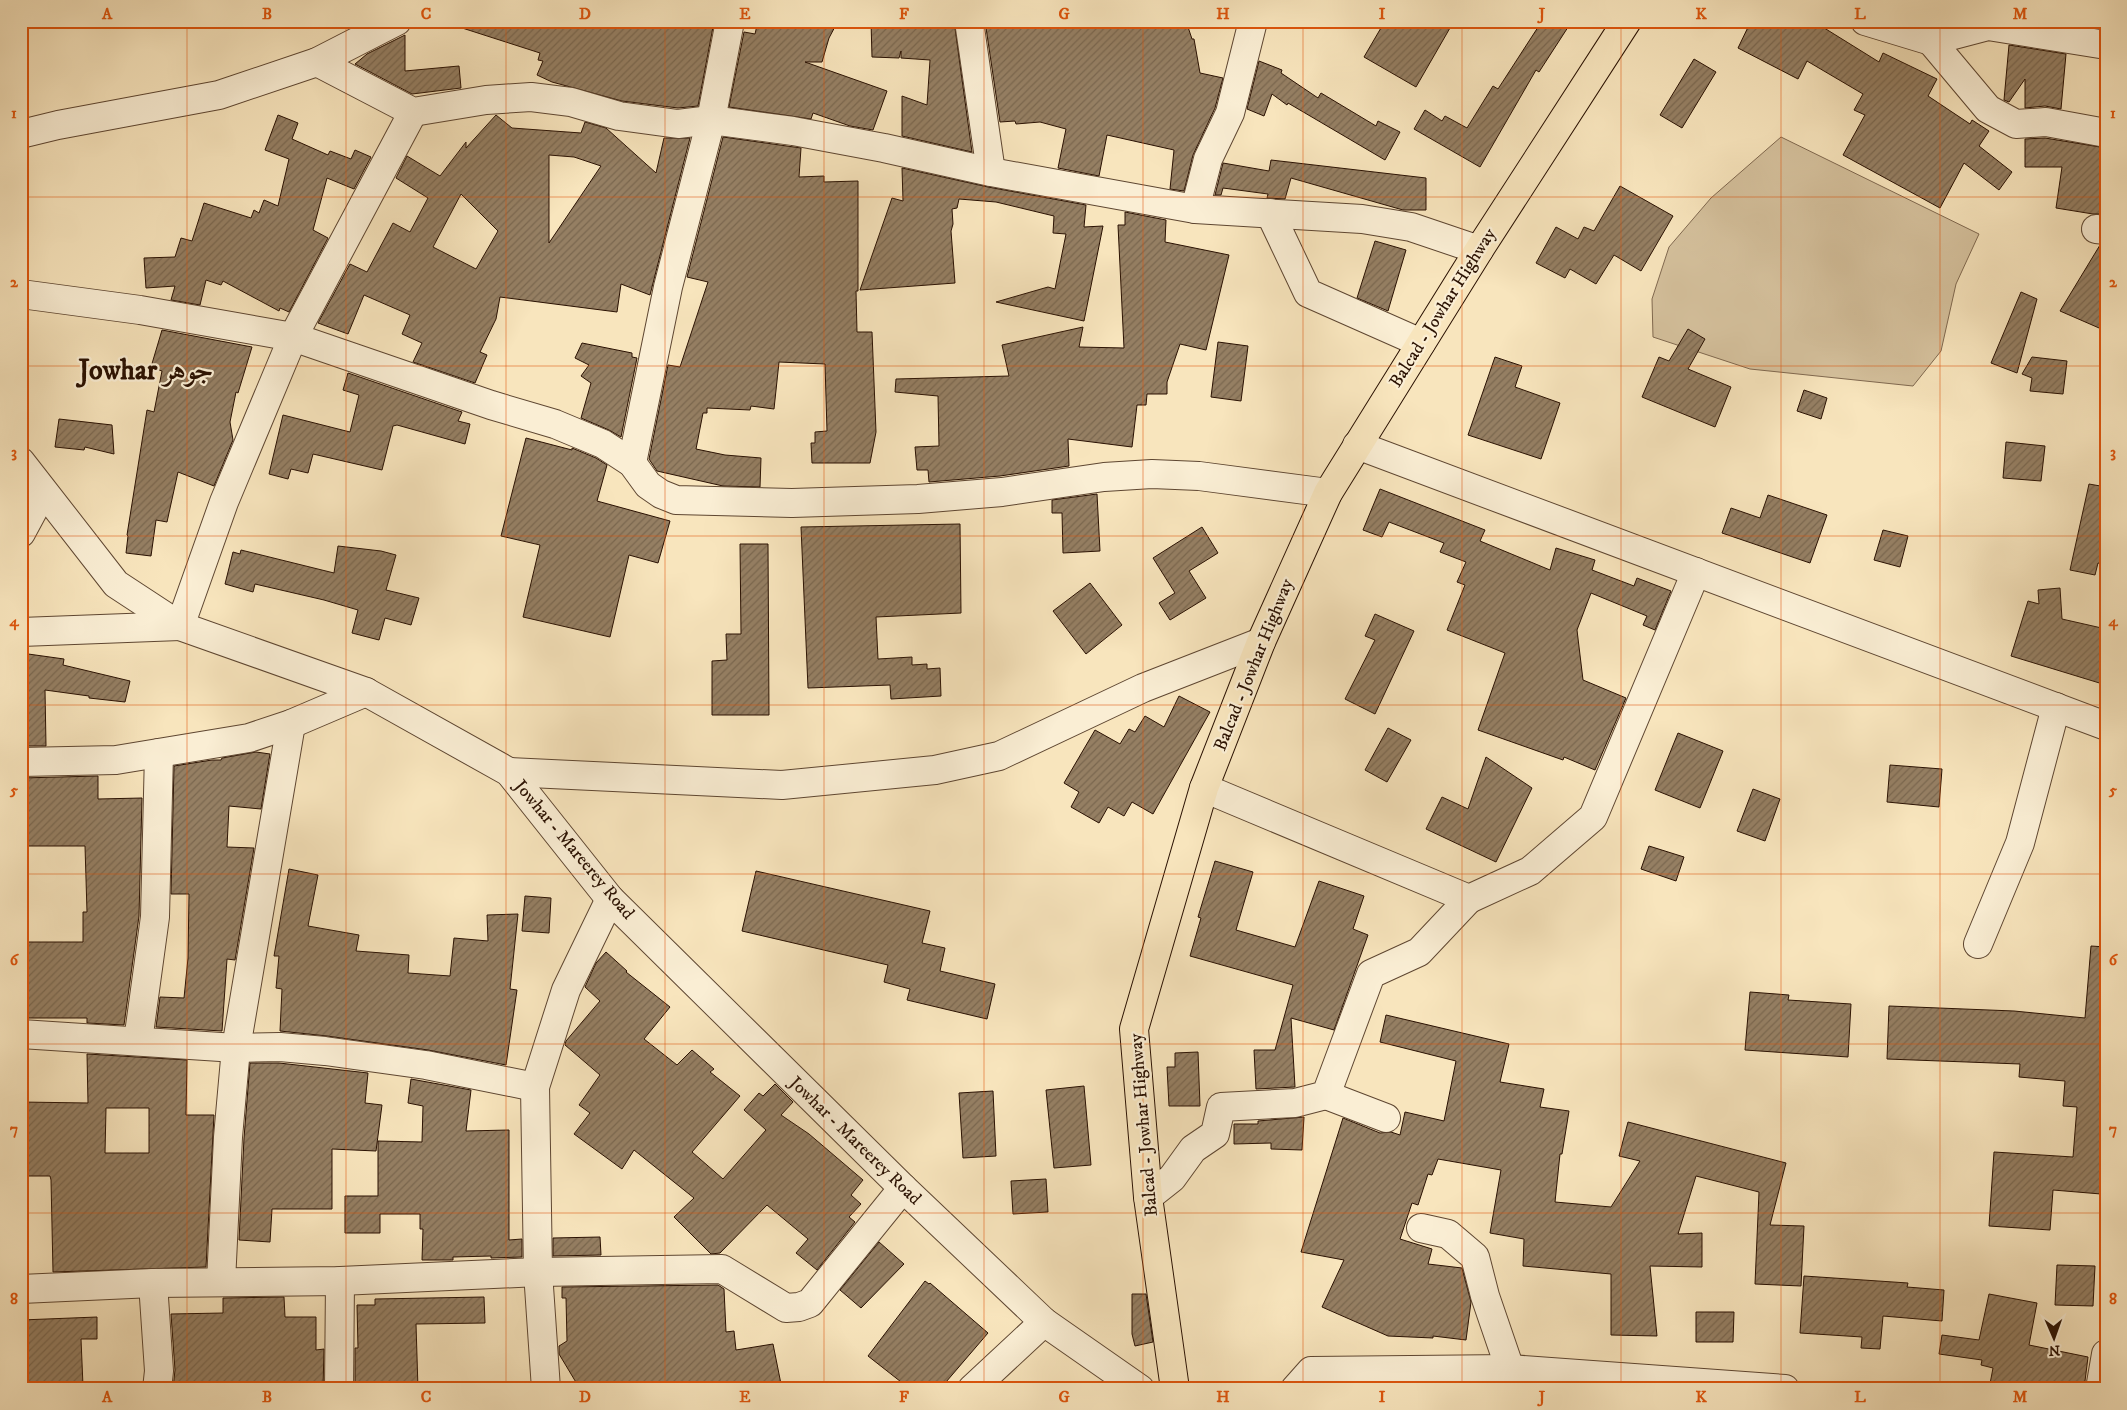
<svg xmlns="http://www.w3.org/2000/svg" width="2127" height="1410" font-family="'IM FELL DW Pica',Amiri,serif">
	<defs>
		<pattern id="building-hatch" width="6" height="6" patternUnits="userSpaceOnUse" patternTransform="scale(1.25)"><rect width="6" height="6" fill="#957f63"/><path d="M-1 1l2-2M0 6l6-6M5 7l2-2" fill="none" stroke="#7a674f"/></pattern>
	</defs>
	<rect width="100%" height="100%" fill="#f8e5bd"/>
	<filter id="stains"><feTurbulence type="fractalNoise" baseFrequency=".004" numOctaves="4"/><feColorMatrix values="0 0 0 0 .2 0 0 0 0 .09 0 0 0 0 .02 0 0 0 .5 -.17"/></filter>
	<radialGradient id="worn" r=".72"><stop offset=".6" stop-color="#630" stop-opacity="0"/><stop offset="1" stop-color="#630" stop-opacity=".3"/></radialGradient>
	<polygon fill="#d5c19d" stroke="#806950" points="1781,137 1979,234 1956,284 1941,351 1913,386 1750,369 1653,337 1652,299 1669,247 1711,198"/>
	<g fill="url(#building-hatch)" stroke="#2a1102" fill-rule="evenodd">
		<polygon points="457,21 705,21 705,26 713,27 698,106 678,108 622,101 552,82 537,75 543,61 538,60 540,53 456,26"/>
		<polygon points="758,21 838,21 829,38 822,62 805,62 887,91 873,130 850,126 813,113 811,119 729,107 744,32 755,34"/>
		<polygon points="871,21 954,21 972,152 902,136 902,96 927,105 930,60 901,58 901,51 899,58 872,57"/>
		<polygon points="985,21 1141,21 1145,28 1168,21 1186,21 1192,39 1194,39 1200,73 1223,78 1215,108 1193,155 1184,191 1170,189 1174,150 1107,135 1099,176 1058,168 1066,129 1040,122 1016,124 1015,121 1000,122"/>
		<polygon points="1385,21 1454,21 1416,87 1364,57"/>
		<polygon points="1542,21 1572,21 1539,72 1536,70 1480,167 1414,129 1425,110 1442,121 1445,116 1467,128 1493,86 1498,89"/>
		<polygon points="1751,21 1813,21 1879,62 1883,53 1937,79 1928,96 1970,124 1972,120 1989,131 1979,146 2012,172 1999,190 1964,163 1940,208 1843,155 1865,115 1854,110 1863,94 1807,61 1798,79 1738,48"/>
		<polygon points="405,35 405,71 459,66 461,88 412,94 355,64 367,54"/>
		<polygon points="2009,45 2066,54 2061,109 2045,106 2025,108 2025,79 2009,102 2004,100"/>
		<polygon points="1694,59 1716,72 1682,128 1660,115"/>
		<polygon points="1259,61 1282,70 1281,73 1318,98 1321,93 1376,126 1378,121 1400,132 1385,160 1288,103 1287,105 1272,94 1264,116 1247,109"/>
		<polygon points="278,115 298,123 292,139 328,155 330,151 351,159 355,150 371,157 354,189 327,178 313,230 328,238 289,312 280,308 279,311 223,281 221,285 206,280 200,305 171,300 175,286 146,288 144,258 175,257 181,238 192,241 204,203 251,218 254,210 259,213 264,200 278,206 289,159 265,150"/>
		<path d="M 496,115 L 512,128 L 581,133 L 585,122 L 606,128 L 656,173 L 664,138 L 690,138 L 650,295 L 621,284 L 617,312 L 500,297 L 496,319 L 480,352 L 487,355 L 475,383 L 413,362 L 422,343 L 402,334 L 410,315 L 364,295 L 348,334 L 318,323 L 350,264 L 367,272 L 393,223 L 410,232 L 428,198 L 396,178 L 407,156 L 440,176 L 466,142 L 466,148 ZM 549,155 L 574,157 L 601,166 L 549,243 ZM 461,194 L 498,231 L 476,269 L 433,247 Z"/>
		<polygon points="723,137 801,148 799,177 824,176 824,182 858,181 858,291 856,291 857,332 872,332 876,432 870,463 812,463 811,443 815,443 815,432 827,431 825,364 779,362 774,409 751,406 750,410 707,408 707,413 703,413 696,449 725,455 761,458 760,487 723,486 657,471 649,459 668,365 680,367 708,282 687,277"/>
		<polygon points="2045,138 2106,148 2106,214 2093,214 2056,208 2062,167 2025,167 2025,139"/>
		<polygon points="1271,160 1426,178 1426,210 1403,210 1291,178 1285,199 1267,198 1268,194 1223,188 1221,195 1215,195 1223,163 1269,171"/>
		<polygon points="902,168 988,187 1086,205 1084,227 1103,226 1084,321 996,302 1048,287 1055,289 1066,234 1053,233 1054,216 996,202 959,199 957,208 952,209 953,224 951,231 955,283 860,290 892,198 903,201"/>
		<polygon points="1620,186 1673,216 1641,271 1614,255 1596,284 1570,269 1565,278 1536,263 1556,227 1578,239 1584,227 1594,231"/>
		<polygon points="1125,212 1166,220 1165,242 1229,255 1206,350 1180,344 1167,382 1167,394 1147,394 1146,405 1137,405 1132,447 1068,439 1069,466 1000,476 929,482 928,470 917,470 915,447 939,446 938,396 895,392 896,379 1009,376 1002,345 1083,327 1079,347 1124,348 1118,225 1125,225"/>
		<polygon points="1375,241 1406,250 1388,311 1357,298"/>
		<polygon points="2100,245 2106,245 2106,331 2060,311"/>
		<polygon points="2021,292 2037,299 2017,373 1991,363"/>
		<polygon points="1688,329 1705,339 1688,369 1731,387 1715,427 1642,397 1659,357 1669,361"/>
		<polygon points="162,330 252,347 238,393 236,392 230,422 233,440 214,486 178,472 167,522 156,520 151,556 126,553 128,536 127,535 147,410 154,412 162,371 151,367"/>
		<polygon points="1218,342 1248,346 1241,401 1211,397"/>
		<polygon points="582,343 632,353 632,357 637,358 621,437 609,430 581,418 591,383 581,376 589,365 575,358"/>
		<polygon points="1495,357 1522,366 1515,387 1560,403 1541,459 1468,435"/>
		<polygon points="2032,357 2067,361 2063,394 2030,391 2032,378 2022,374"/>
		<polygon points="348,373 462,412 458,421 470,424 465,444 397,425 393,426 382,470 313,454 308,473 291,469 288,479 269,474 283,415 350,432 359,395 343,390"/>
		<polygon points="1804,390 1827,398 1821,419 1797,411"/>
		<polygon points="59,419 112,425 114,454 85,447 84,450 55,447"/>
		<polygon points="526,438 572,450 572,448 596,458 607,465 597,501 670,521 658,563 629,555 610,637 523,617 540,545 501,536"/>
		<polygon points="2006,442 2045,446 2041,481 2003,478"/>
		<polygon points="2089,484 2106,487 2106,565 2098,563 2095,575 2070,570"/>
		<polygon points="1380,489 1485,530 1480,541 1550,570 1556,548 1595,560 1592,570 1634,586 1637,578 1671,591 1655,630 1643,625 1647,616 1591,593 1577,630 1583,680 1626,698 1595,770 1564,757 1563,760 1478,730 1505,653 1447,630 1465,585 1457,582 1466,562 1440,552 1444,543 1389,522 1382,537 1363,530"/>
		<polygon points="1097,494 1100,551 1063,553 1062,513 1052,513 1052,500"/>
		<polygon points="1768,495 1827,515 1810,563 1722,533 1731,508 1760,518"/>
		<polygon points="960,524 961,613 876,617 878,659 912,657 912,665 927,664 927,669 940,668 941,696 891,699 890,685 808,688 801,527"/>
		<polygon points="1202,527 1218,553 1189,571 1206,598 1170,620 1159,603 1175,593 1153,558"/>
		<polygon points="1883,530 1908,536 1900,567 1874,560"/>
		<polygon points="740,544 768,544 769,715 712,715 712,661 727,660 726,634 741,634"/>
		<polygon points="338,546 381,551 396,555 386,590 419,598 411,625 385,618 379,640 352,633 358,610 324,600 255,584 253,592 225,584 233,552 240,554 241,550 334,573"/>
		<polygon points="1090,583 1122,625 1086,654 1053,611"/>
		<polygon points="2060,588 2062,619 2106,629 2106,685 2011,656 2028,601 2039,604 2038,590"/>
		<polygon points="1375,614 1414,631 1375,714 1345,699 1375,640 1365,636"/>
		<polygon points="21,653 64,659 63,665 130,681 125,702 89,698 89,696 45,690 46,746 21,746"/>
		<polygon points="1179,696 1210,712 1153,814 1132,802 1124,816 1108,807 1099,823 1071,807 1079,792 1064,783 1095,730 1120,744 1129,729 1135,732 1145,716 1164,727"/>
		<polygon points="1388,728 1411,740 1387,782 1365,770"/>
		<polygon points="1678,733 1723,751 1700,808 1655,790"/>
		<polygon points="256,752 270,754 261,809 229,806 227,847 254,848 235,960 227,959 222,1031 156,1027 160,997 184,998 188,958 189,894 171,894 174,766 212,760 221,760 222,758"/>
		<polygon points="1486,757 1532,788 1496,862 1426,829 1442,797 1468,809"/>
		<polygon points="1890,765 1942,769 1939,807 1887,802"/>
		<polygon points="98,776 98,799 142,798 139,916 124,1025 87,1023 87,1018 21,1018 21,942 83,942 83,912 87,912 85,846 21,846 21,778"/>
		<polygon points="1753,789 1780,799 1765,841 1737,831"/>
		<polygon points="1649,846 1684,857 1676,881 1641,869"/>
		<polygon points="1215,861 1253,872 1236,930 1295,947 1319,881 1364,896 1353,929 1368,935 1334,1030 1291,1018 1295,1087 1256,1089 1254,1050 1275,1050 1293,985 1190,956 1201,918 1198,917"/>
		<polygon points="289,869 318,875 308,926 359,935 356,951 409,955 408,973 450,976 454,938 488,941 487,915 518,914 510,989 517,990 506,1065 428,1050 327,1036 280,1031 282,989 276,988 279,956 274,956"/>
		<polygon points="756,871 930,911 922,943 945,948 940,971 995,984 987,1019 907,1000 910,989 884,982 888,965 742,931"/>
		<polygon points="525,896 551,898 549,933 522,931"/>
		<polygon points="2091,946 2106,947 2106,1146 2101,1194 2053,1190 2050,1230 1989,1226 1994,1152 2073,1157 2077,1107 2063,1106 2065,1081 2019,1077 2020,1064 1887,1059 1889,1006 2014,1011 2085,1018"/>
		<polygon points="606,952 627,971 626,972 670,1007 644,1039 677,1065 692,1050 714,1069 710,1072 740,1096 692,1152 723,1179 766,1130 744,1110 759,1093 763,1096 775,1084 793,1102 781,1115 809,1134 863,1180 851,1195 861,1204 849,1217 855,1222 817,1270 796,1253 808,1239 767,1205 720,1253 711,1254 674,1217 694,1198 634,1150 622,1169 574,1134 590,1113 579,1105 600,1075 565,1045 566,1041 600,1001 585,987 596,963"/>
		<polygon points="1750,992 1789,995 1788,1000 1851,1004 1848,1057 1745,1050"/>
		<polygon points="1386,1015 1509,1044 1500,1082 1544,1089 1540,1107 1569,1111 1562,1154 1560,1154 1555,1202 1611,1207 1640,1161 1619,1156 1628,1122 1786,1163 1770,1225 1804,1226 1801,1286 1755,1284 1759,1192 1696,1176 1678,1234 1702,1233 1702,1267 1650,1266 1657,1336 1611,1335 1611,1274 1523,1266 1524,1239 1490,1233 1501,1170 1438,1159 1432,1175 1428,1174 1418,1205 1412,1203 1400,1239 1432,1249 1428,1264 1462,1268 1471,1302 1466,1340 1433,1336 1433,1338 1388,1336 1322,1307 1344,1260 1301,1252 1343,1118 1380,1133 1391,1132 1400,1135 1405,1112 1444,1121 1456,1061 1380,1042"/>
		<polygon points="1198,1052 1200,1106 1169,1106 1167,1067 1175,1067 1175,1053"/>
		<path d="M 87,1054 L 187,1060 L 186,1115 L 214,1115 L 206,1267 L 53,1272 L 51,1180 L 50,1176 L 21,1176 L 21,1102 L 88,1103 ZM 106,1108 L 149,1108 L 149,1153 L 105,1153 Z"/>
		<polygon points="250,1063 279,1063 368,1073 365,1103 382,1105 376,1151 332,1149 332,1209 272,1209 270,1242 239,1240 244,1138"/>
		<polygon points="411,1079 471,1090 466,1131 509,1130 509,1240 522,1239 522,1257 491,1258 491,1256 453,1257 453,1260 422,1260 423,1229 420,1229 420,1214 380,1214 380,1233 345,1233 345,1196 378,1196 378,1141 422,1142 423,1106 408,1103"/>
		<polygon points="1084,1086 1091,1165 1054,1168 1046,1090"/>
		<polygon points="993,1091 996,1156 963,1158 959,1093"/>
		<polygon points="1304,1117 1302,1150 1271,1149 1271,1143 1234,1144 1234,1124 1258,1124 1258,1121"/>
		<polygon points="1046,1179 1048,1212 1013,1214 1011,1181"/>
		<polygon points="600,1237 601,1255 553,1256 553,1238"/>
		<polygon points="879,1242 904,1264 861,1308 840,1290"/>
		<polygon points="2057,1265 2095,1266 2093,1306 2055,1305"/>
		<polygon points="1804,1276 1908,1283 1907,1287 1944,1290 1942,1321 1883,1316 1880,1349 1861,1348 1862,1337 1800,1333"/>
		<polygon points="925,1281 929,1284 930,1283 988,1333 940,1389 910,1389 868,1356"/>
		<polygon points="718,1285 724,1289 726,1332 734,1331 736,1350 773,1344 782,1389 580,1389 559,1354 559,1346 567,1341 566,1298 562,1298 562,1287"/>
		<polygon points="1132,1294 1146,1294 1153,1342 1135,1346 1132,1334"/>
		<polygon points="1989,1294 2037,1303 2029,1345 2088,1357 2084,1389 1989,1389 1993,1368 1981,1365 1982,1360 1939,1354 1942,1335 1979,1340"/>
		<polygon points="284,1297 285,1317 316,1317 316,1350 324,1349 323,1389 173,1389 175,1370 171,1314 223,1313 223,1298"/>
		<polygon points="484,1297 485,1323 416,1324 418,1389 369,1389 369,1382 355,1382 355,1348 358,1348 357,1305 375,1305 375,1299"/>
		<polygon points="1696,1312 1734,1312 1733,1342 1696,1342"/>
		<polygon points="97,1317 97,1339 81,1339 83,1386 56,1386 56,1389 21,1389 21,1320"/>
	</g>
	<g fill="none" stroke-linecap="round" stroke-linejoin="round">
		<defs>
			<g id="minor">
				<polyline points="969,21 991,172"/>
				<polyline points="1865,21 1931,41 1988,26 2106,45"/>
				<polyline points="1931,41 1988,109 2016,124 2046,122 2106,133"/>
				<polyline points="317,62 413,112 486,100 531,97 571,102 619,116 678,124 711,120 793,131 884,148 991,172 1195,209 1362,219 1411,227 1479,250"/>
				<polyline points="21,134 58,125 219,95 317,62 397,21"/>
				<polyline points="1195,209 1208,159 1230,113 1253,21"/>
				<polyline points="1270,213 1308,293 1421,343"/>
				<polyline points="2096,229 2106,230"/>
				<polyline points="21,294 140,310 293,337 491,405 555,424 603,444 632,463 648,485 661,494 676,500 792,503 918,499 1002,492 1104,477 1152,474 1199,476 1328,493"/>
				<polyline points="1357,445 2106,726"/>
				<polyline points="21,462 116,584 180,626 366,692 509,772 610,899 903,1188 1044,1322 1140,1389"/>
				<polyline points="632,463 668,287 711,120 730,21"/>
				<polyline points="21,533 43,492"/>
				<polyline points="21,632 180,626 224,502 293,337 413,112"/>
				<polyline points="21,762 116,760 249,738 291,724 366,692"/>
				<polyline points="509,772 782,785 935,770 999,756 1143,688 1261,642"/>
				<polyline points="1204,788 1469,899 1530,871 1593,817 1696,572"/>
				<polyline points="1978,944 2020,843 2056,707"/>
				<polyline points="21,1034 236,1048 280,1047 325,1051 426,1065 535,1087"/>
				<polyline points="138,1041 155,917 159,753"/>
				<polyline points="1326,1095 1386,1118"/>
				<polyline points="1148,1197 1172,1178 1193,1149 1215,1134 1221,1107 1295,1103 1326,1095 1371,974 1419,952 1469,899"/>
				<polyline points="1421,1228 1448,1234 1475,1257 1485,1296 1510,1369"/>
				<polyline points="221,1282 228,1137 236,1048 291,724"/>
				<polyline points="153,1283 159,1371 157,1389"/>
				<polyline points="21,1289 153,1283 340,1281 538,1272 722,1269 786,1308 799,1307 810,1303 903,1188"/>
				<polyline points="339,1389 340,1281"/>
				<polyline points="546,1389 538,1272 535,1087 566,990 610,899"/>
				<polyline points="972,1389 1044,1322"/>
				<polyline points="1295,1389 1311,1371 1510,1369 1785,1389"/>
				<polyline points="2100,1389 2106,1354"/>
			</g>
			<polyline id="major" points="1175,1389 1148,1197 1134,1029 1204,788 1261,642 1328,493 1479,250 1627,21"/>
		</defs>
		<use href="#minor" stroke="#5e4631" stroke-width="30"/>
		<use href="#major" stroke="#2a1102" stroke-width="30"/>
		<use href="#minor" stroke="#faeed4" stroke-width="28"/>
		<use href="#major" stroke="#f8e5bd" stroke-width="28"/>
	</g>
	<path fill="none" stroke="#de550c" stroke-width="1" stroke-opacity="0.55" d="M 187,21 L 187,1389M 346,21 L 346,1389M 506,21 L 506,1389M 665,21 L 665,1389M 824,21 L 824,1389M 984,21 L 984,1389M 1143,21 L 1143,1389M 1303,21 L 1303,1389M 1462,21 L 1462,1389M 1621,21 L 1621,1389M 1781,21 L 1781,1389M 1940,21 L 1940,1389M 21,197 L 2106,197M 21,366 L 2106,366M 21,536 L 2106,536M 21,705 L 2106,705M 21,874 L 2106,874M 21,1044 L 2106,1044M 21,1213 L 2106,1213"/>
	<g text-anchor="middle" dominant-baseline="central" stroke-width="4.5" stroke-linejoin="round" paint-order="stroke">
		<g font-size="18" fill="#2a1102" stroke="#faeed4">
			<text transform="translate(1443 308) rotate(-58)">Balcad - Jowhar Highway</text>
			<text transform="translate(1254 665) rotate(-68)">Balcad - Jowhar Highway</text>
			<text transform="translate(574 850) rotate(50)">Jowhar - Mareerey Road</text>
			<text transform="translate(1144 1125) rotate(-95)">Balcad - Jowhar Highway</text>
			<text transform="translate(855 1141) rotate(44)">Jowhar - Mareerey Road</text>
		</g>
		<g font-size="28" font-weight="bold" fill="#2a1102" stroke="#faeed4">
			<text x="146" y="370">Jowhar جوهر</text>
		</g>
	</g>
	<rect width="2127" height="1410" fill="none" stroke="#f8e5bd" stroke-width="55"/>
	<g transform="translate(2054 1338) rotate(178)" stroke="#faeed4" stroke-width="4" paint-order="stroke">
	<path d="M0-4L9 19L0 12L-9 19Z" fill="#2a1102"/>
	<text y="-8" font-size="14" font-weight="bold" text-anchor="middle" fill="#2a1102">N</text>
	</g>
	<rect x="28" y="28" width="2072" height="1354" fill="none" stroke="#de550c" stroke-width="2"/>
	<g font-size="16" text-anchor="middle" font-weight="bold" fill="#de550c">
		<text x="107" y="19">A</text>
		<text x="267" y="19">B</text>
		<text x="426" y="19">C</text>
		<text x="585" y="19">D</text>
		<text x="745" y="19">E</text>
		<text x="904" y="19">F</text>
		<text x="1064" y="19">G</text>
		<text x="1223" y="19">H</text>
		<text x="1382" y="19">I</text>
		<text x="1542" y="19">J</text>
		<text x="1701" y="19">K</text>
		<text x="1860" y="19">L</text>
		<text x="2020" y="19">M</text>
		<text x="14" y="118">1</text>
		<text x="2113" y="118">1</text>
		<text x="14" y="287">2</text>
		<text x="2113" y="287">2</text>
		<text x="14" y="457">3</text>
		<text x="2113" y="457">3</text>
		<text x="14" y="626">4</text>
		<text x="2113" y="626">4</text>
		<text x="14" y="795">5</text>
		<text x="2113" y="795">5</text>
		<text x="14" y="965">6</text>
		<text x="2113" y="965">6</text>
		<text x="14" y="1134">7</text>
		<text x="2113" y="1134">7</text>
		<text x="14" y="1304">8</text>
		<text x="2113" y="1304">8</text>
		<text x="107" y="1402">A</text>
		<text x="267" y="1402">B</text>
		<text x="426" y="1402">C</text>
		<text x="585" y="1402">D</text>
		<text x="745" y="1402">E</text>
		<text x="904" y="1402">F</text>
		<text x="1064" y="1402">G</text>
		<text x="1223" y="1402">H</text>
		<text x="1382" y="1402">I</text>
		<text x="1542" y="1402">J</text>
		<text x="1701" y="1402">K</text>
		<text x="1860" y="1402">L</text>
		<text x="2020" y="1402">M</text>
	</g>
	<rect width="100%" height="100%" filter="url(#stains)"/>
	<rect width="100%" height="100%" fill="url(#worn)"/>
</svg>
